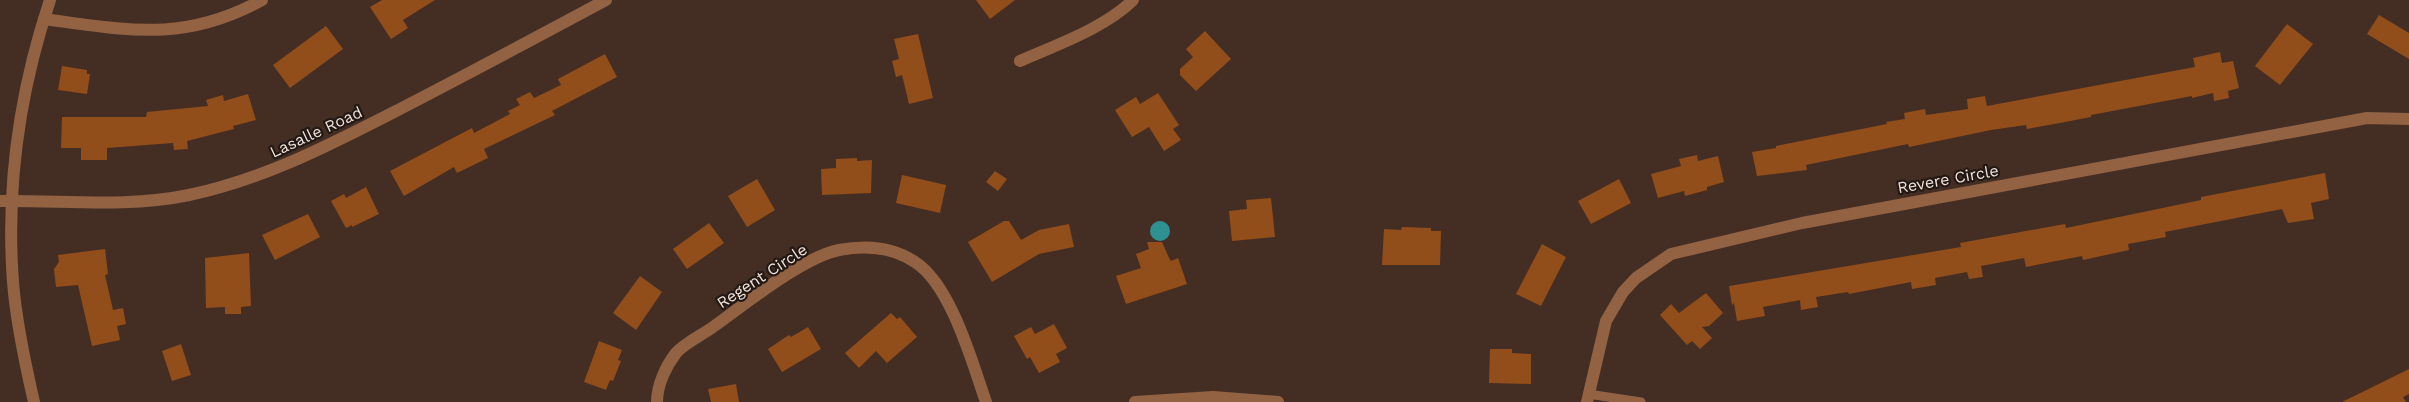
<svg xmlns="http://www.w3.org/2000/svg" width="2409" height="402" font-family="'Work Sans',sans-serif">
	<rect width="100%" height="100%" fill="#442e24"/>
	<circle fill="#2e9091" cx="1160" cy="231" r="10"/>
	<g fill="#914d1a">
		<polygon points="382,0 435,0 403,20 408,28 391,39 370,7"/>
		<polygon points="976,0 1015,0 990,19"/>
		<polygon points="2379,15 2409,33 2409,59 2367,34"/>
		<polygon points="2287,24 2313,44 2280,85 2255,66"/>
		<polygon points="326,26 343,49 290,88 273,65"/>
		<polygon points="1205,31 1231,59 1196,91 1180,75 1180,69 1193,57 1186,49"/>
		<polygon points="918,34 933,98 909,104 902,75 896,77 892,61 899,59 894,39"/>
		<polygon points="2220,52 2222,63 2233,61 2239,88 2228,91 2229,98 2214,101 2213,93 2192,98 2192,96 2091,115 2091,117 2049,125 2027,129 2026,125 1991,130 1909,147 1908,144 1806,165 1807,170 1757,176 1752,152 1776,148 1776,146 1887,124 1886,122 1905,119 1904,113 1925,109 1926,115 1968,109 1967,99 1985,96 1987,106 2195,67 2193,58"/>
		<polygon points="605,54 617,77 552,111 555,115 484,149 488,158 457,173 454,167 404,196 390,171 472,128 474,133 510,114 508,111 520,105 516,99 530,92 534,98 561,85 558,79"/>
		<polygon points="62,66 87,70 87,74 90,74 87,94 58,90"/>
		<polygon points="1158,93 1179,125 1173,129 1181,140 1164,151 1149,127 1132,137 1115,110 1136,97 1140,104"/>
		<polygon points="248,94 256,120 233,126 234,129 187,141 188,149 174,150 173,143 107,148 107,160 81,160 81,148 61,148 62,117 146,117 147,112 208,106 206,100 223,95 224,101"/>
		<polygon points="1697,155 1698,161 1718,156 1724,182 1707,187 1707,190 1685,196 1684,191 1658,198 1651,174 1681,166 1679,159"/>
		<polygon points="857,158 857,161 872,160 871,193 822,195 821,169 836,168 836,159"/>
		<polygon points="995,171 1007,179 998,191 986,182"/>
		<polygon points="2325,173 2329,199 2311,203 2314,219 2288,223 2282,209 2165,232 2166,237 2128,244 2129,250 2083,260 2082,256 2026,267 2024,258 1981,266 1983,277 1969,279 1967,272 1935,278 1936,285 1912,289 1911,282 1849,294 1848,292 1816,297 1818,307 1801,310 1800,300 1763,307 1765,316 1737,321 1734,303 1732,305 1729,286 1961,247 1960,243 2065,224 2066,228 2201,200 2201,197"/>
		<polygon points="902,175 946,185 940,213 896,203"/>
		<polygon points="757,179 775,210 747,227 728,196"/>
		<polygon points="1619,179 1631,203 1591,224 1578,201"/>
		<polygon points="366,187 379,214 352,227 352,225 346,228 331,201 344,194 346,198"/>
		<polygon points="1271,198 1275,237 1232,241 1229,211 1247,209 1246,200"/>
		<polygon points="308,214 320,237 275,260 262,235"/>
		<polygon points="1004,221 1009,221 1021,240 1039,230 1069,224 1074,247 1039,254 992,282 968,242"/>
		<polygon points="709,223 724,243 687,269 673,249"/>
		<polygon points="1402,227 1431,228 1431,231 1441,231 1440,265 1382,265 1384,229 1401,230"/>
		<polygon points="1147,242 1162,242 1169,258 1171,261 1178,258 1187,284 1126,304 1116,276 1141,268 1136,254 1149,249"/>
		<polygon points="1542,244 1566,257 1541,306 1516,294"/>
		<polygon points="105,249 108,274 105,275 113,310 123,308 126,324 117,326 120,340 92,346 78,285 56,287 54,269 59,262 58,255"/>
		<polygon points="249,253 251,306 241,307 241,314 225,314 225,307 206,308 205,258"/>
		<polygon points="640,276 662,292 636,330 613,313"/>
		<polygon points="1706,293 1723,313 1709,326 1702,327 1712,338 1700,349 1692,341 1687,345 1660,315 1671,304 1679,313"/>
		<polygon points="891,313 897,319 900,317 917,337 887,363 876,351 859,368 845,353"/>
		<polygon points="1054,324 1067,348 1056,354 1060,362 1039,373 1030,357 1027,359 1014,336 1031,327 1035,334"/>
		<polygon points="808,327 821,349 782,372 768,349 789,335 791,337"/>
		<polygon points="599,341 622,350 618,360 621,361 613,381 610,380 606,390 584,382"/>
		<polygon points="181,344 191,375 172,381 162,351"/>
		<polygon points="1490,349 1512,349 1512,353 1531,354 1531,384 1489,383"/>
		<polygon points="2409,369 2409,394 2403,397 2406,402 2342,402"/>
		<polygon points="736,384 739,402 711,402 708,389"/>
	</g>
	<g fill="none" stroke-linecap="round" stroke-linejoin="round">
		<polyline stroke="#926243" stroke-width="9" points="1588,394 1641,402"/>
		<g stroke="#926243" stroke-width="12">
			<path d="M 44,19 C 127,30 184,43 262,0"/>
			<path d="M 1020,61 C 1056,45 1105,28 1133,0"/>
			<path d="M 0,201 C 63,200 126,208 189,195 C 264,179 330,145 398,110 C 468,74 537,37 606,0"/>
			<path d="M 657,402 C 657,385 666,366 676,353 C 685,343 702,335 713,327 C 744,305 803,257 839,250 C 865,245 893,247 915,262 C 951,285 972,362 986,402"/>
			<polyline points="1587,402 1606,321 1623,292 1636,278 1671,254 1802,223 2367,118 2409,119"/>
		</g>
		<g stroke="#926243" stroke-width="12">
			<path d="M 34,402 C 25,363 16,322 13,282 C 6,187 20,90 50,0"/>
			<polyline points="1135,402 1213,397 1278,402"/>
		</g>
	</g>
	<g text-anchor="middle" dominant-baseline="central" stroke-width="4.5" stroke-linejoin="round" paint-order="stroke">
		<g font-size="16" fill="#f1e2db" stroke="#231914">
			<text transform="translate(316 132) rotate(-25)">Lasalle Road</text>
			<text transform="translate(1948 179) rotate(-10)">Revere Circle</text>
			<text transform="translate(762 276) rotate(-33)">Regent Circle</text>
		</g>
	</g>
</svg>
